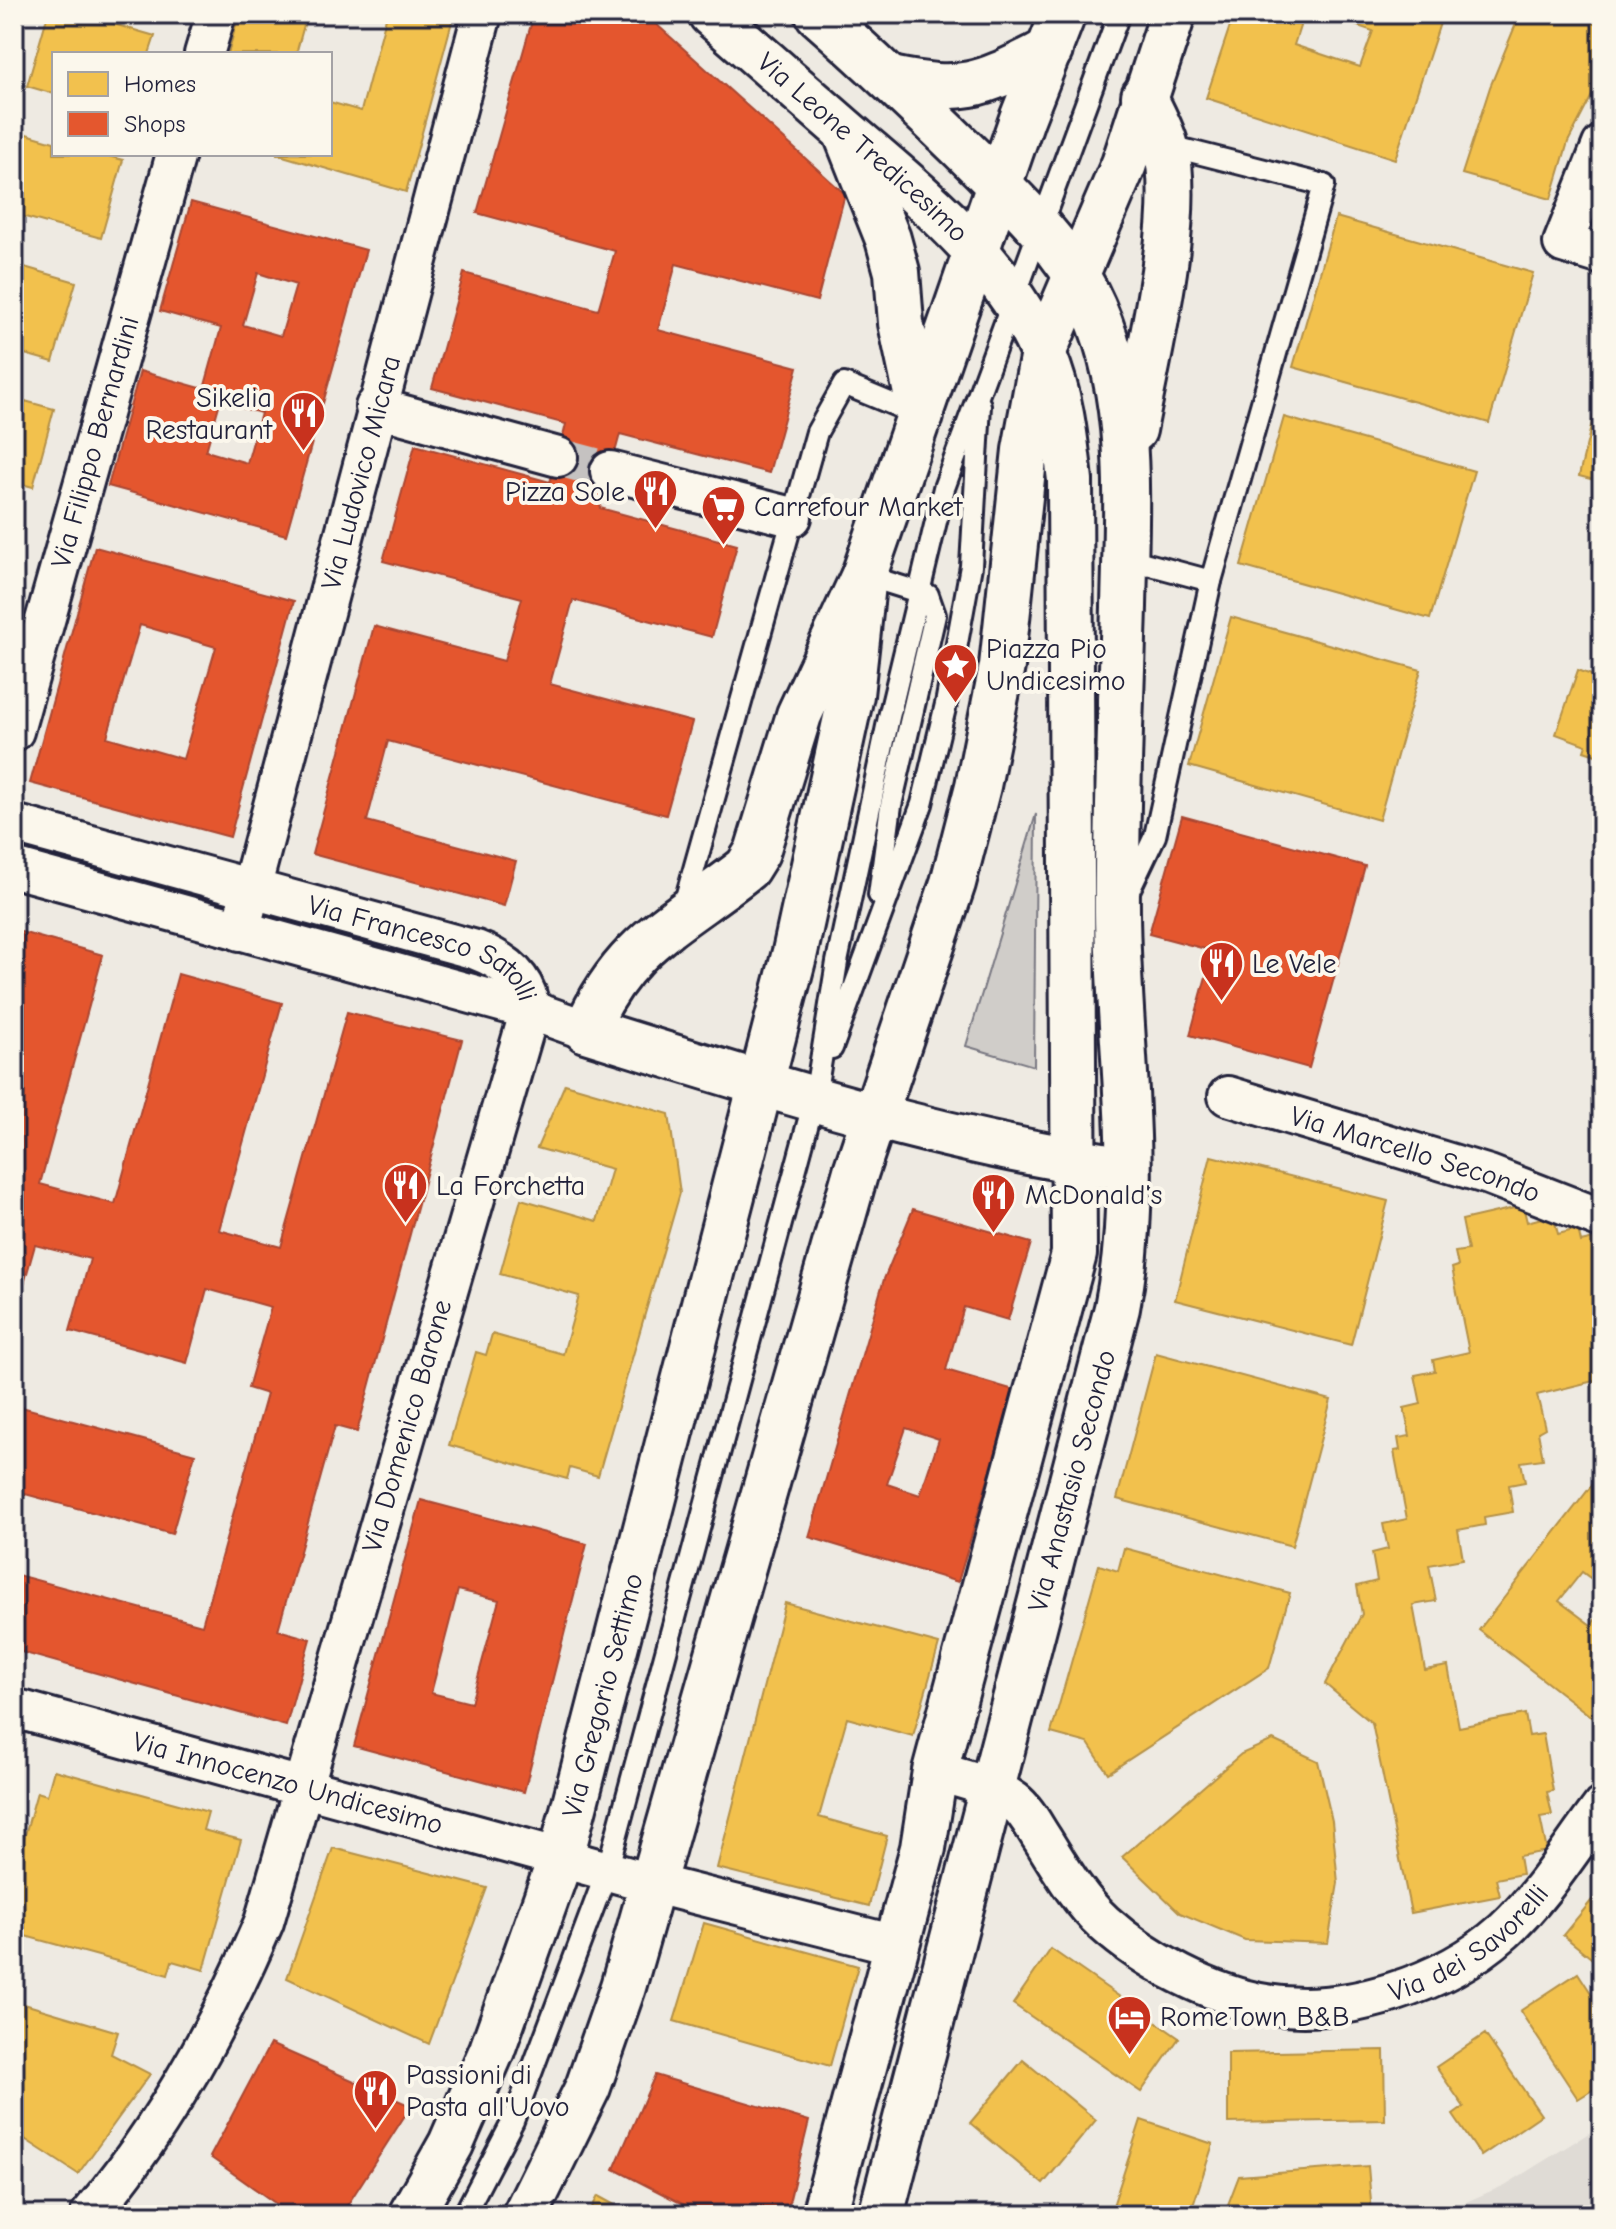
<svg xmlns="http://www.w3.org/2000/svg" width="1616" height="2229" font-family="'Comic Neue',sans-serif">
	<rect width="100%" height="100%" fill="#eeeae2"/>
	<filter id="ink" filterUnits="userSpaceOnUse"><feTurbulence type="fractalNoise" baseFrequency=".0125" numOctaves="2"/><feDisplacementMap in="SourceGraphic" scale="16" xChannelSelector="R" yChannelSelector="G"/><feConvolveMatrix kernelMatrix="1 2 1 2 8 2 1 2 1" color-interpolation-filters="sRGB"/></filter>
	<g filter="url(#ink)">
		<polygon fill="#dfdbd5" points="1602,2125 1602,2215 1436,2215 1505,2185"/>
		<polygon fill="#d0cdc9" stroke="#797882" stroke-width="2" points="1036,814 1034,1066 966,1046"/>
		<g fill="#f2c14e" stroke="#b49148" stroke-width="2">
			<polygon points="48,14 79,14 155,36 149,54 54,54 54,94 27,86"/>
			<polygon points="239,14 307,14 296,54 228,54"/>
			<polygon points="387,14 454,14 406,192 276,154 330,154 330,102 361,111"/>
			<polygon points="1234,14 1304,14 1294,45 1360,67 1373,31 1322,14 1443,14 1395,159 1206,98"/>
			<polygon points="1520,14 1577,14 1602,24 1602,76 1568,142 1551,199 1462,174 1490,87"/>
			<polygon points="16,131 54,142 54,154 100,154 123,160 101,238 14,214"/>
			<polygon points="1336,217 1533,273 1489,423 1293,367"/>
			<polygon points="14,264 76,282 53,362 14,351"/>
			<polygon points="14,398 54,409 33,487 14,482"/>
			<polygon points="1597,402 1602,403 1602,482 1579,476"/>
			<polygon points="1284,417 1474,471 1430,619 1241,566"/>
			<polygon points="1231,617 1421,670 1379,820 1189,766"/>
			<polygon points="1578,670 1602,679 1602,757 1584,751 1586,745 1556,734"/>
			<polygon points="565,1084 669,1114 680,1193 598,1476 570,1468 567,1479 449,1445 476,1352 486,1355 492,1334 563,1354 579,1296 500,1274 521,1199 597,1221 612,1169 537,1148"/>
			<polygon points="1211,1156 1388,1201 1351,1345 1175,1300"/>
			<polygon points="1523,1206 1527,1222 1553,1215 1558,1234 1578,1229 1581,1242 1602,1237 1602,1379 1537,1395 1545,1428 1538,1432 1543,1459 1521,1462 1525,1482 1509,1485 1513,1512 1484,1517 1485,1525 1458,1530 1463,1559 1429,1565 1436,1601 1413,1605 1425,1670 1448,1666 1459,1727 1525,1714 1529,1736 1543,1734 1553,1791 1547,1792 1552,1815 1540,1817 1547,1851 1519,1856 1522,1874 1496,1879 1500,1896 1411,1913 1372,1723 1325,1684 1362,1614 1357,1586 1377,1581 1372,1553 1388,1549 1383,1524 1407,1519 1394,1451 1400,1450 1398,1438 1410,1436 1404,1408 1421,1404 1415,1375 1435,1371 1433,1360 1469,1352 1452,1268 1458,1266 1455,1252 1468,1250 1462,1220"/>
			<polygon points="1156,1353 1331,1400 1292,1546 1117,1499"/>
			<polygon points="1592,1485 1602,1493 1602,1587 1582,1572 1559,1601 1591,1625 1602,1611 1602,1725 1479,1630"/>
			<polygon points="1124,1548 1290,1593 1269,1668 1108,1773 1088,1743 1051,1733 1099,1565 1118,1571"/>
			<polygon points="785,1603 939,1644 913,1736 847,1718 819,1817 887,1836 869,1906 717,1868"/>
			<polygon points="1273,1740 1318,1761 1332,1821 1338,1883 1328,1943 1245,1940 1180,1913 1122,1857 1241,1754"/>
			<polygon points="54,1770 208,1812 203,1830 241,1840 204,1970 172,1961 168,1975 14,1933 14,1874 37,1792 47,1795"/>
			<polygon points="333,1848 487,1888 429,2044 287,1978"/>
			<polygon points="1596,1895 1602,1901 1602,1967 1563,1935"/>
			<polygon points="704,1923 858,1966 830,2066 674,2021"/>
			<polygon points="1051,1949 1179,2038 1141,2092 1013,2004"/>
			<polygon points="1578,1973 1602,2010 1602,2084 1578,2099 1520,2011"/>
			<polygon points="14,2001 118,2032 111,2054 150,2074 78,2174 14,2132"/>
			<polygon points="1485,2034 1541,2115 1481,2156 1453,2115 1464,2107 1436,2067"/>
			<polygon points="1384,2050 1385,2120 1228,2123 1228,2053"/>
			<polygon points="1023,2060 1096,2120 1043,2184 970,2123"/>
			<polygon points="1141,2120 1213,2144 1190,2215 1110,2215"/>
			<polygon points="1368,2166 1372,2214 1224,2215 1239,2176"/>
			<polygon points="598,2196 633,2215 588,2215"/>
		</g>
		<g fill="#e4572e" stroke="#aa4732" stroke-width="2" fill-rule="evenodd">
			<polygon points="534,14 645,14 845,194 817,301 676,264 658,330 798,367 769,473 620,434 600,508 737,545 712,637 573,600 550,684 692,722 666,815 388,741 367,821 516,861 504,906 312,854 374,626 504,661 522,598 383,561 415,445 550,482 558,457 566,424 432,388 464,273 598,310 615,251 477,213"/>
			<path d="M 191,202 L 366,250 L 286,535 L 108,486 L 140,371 L 204,389 L 221,328 L 160,311 ZM 258,273 L 296,285 L 281,336 L 243,325 ZM 220,402 L 261,413 L 247,463 L 206,451 Z"/>
			<path d="M 95,547 L 294,601 L 230,837 L 30,783 ZM 140,625 L 216,647 L 183,759 L 107,737 Z"/>
			<polygon points="1182,816 1365,866 1309,1068 1190,1035 1213,951 1149,934"/>
			<polygon points="14,930 103,955 40,1184 115,1204 178,974 282,1003 219,1230 281,1247 347,1012 462,1040 357,1432 335,1426 278,1630 310,1639 286,1726 14,1650 14,1574 202,1625 267,1394 248,1388 271,1307 207,1289 187,1363 70,1331 90,1259 35,1245 14,1319"/>
			<path d="M 913,1209 L 1031,1243 L 1008,1320 L 964,1307 L 946,1370 L 1014,1390 L 958,1582 L 809,1537 L 884,1279 ZM 906,1428 L 939,1439 L 920,1495 L 887,1484 Z"/>
			<polygon points="14,1405 195,1454 172,1534 14,1491"/>
			<path d="M 421,1500 L 587,1544 L 524,1792 L 354,1746 ZM 458,1590 L 499,1600 L 471,1703 L 431,1693 Z"/>
			<polygon points="270,2044 411,2106 341,2215 292,2215 210,2157"/>
			<polygon points="655,2075 809,2121 786,2215 704,2215 614,2169"/>
		</g>
		<g fill="none" stroke-linecap="round" stroke-linejoin="round">
			<polyline stroke="#c5c2c1" stroke-width="38" stroke-dasharray="38 19" stroke-linecap="butt" points="558,457 610,471"/>
			<defs>
				<g id="lane">
					<polyline points="1125,558 1211,581"/>
					<polyline points="864,575 928,595 935,615 891,805 879,895"/>
					<polyline points="1125,899 1155,836 1211,581 1324,185 1166,145"/>
					<polyline points="682,912 817,432 844,384 921,416"/>
					<polyline points="832,1048 922,804 946,704 971,566 980,405"/>
					<polyline points="464,2215 513,2121 607,1871 815,1097 837,962 889,717 944,488 1119,14"/>
				</g>
				<g id="street">
					<polyline points="204,54 216,14"/>
					<polyline points="1602,145 1563,243 1602,255"/>
					<polyline points="375,407 558,457"/>
					<polyline points="610,471 792,517"/>
					<path id="s1" d="M 14,731 L 176,154"/>
					<path id="s2" d="M 14,824 L 476,950 C 505,961 527,978 530,1010 L 264,1922 C 219,2027 164,2127 90,2215"/>
					<polyline points="14,868 530,1010 586,1030"/>
					<path id="s3" d="M 240,931 L 482,14"/>
					<path id="s4" d="M 1228,1096 L 1489,1175 L 1602,1219"/>
					<path id="s5" d="M 14,1708 L 655,1884 L 896,1945"/>
					<path id="s6" d="M 935,1771 C 961,1779 992,1785 1014,1801 C 1027,1811 1034,1827 1043,1840 C 1061,1869 1079,1900 1104,1923 C 1146,1961 1211,1995 1266,2004 C 1345,2017 1445,1984 1504,1931 C 1542,1896 1571,1848 1602,1807"/>
				</g>
				<g id="primary">
					<path id="s7" d="M 711,14 C 756,53 800,92 844,130 C 920,196 1004,260 1044,356 C 1061,396 1065,438 1070,480 L 1074,1254 L 935,1771 L 923,1848 L 824,2215"/>
					<path d="M 818,14 C 875,64 929,116 983,169 C 1021,207 1062,246 1087,294 C 1136,391 1126,503 1124,607 C 1121,709 1116,811 1117,912 C 1118,1044 1143,1178 1117,1308 L 881,2215"/>
					<path d="M 1063,14 L 1022,119 L 864,575 L 799,715 L 757,852 L 747,868 C 676,924 624,943 586,1030 C 754,1082 927,1138 1102,1165"/>
					<path d="M 891,79 C 968,95 982,84 1050,50"/>
					<polyline points="847,136 888,239 897,272 901,323 921,416"/>
					<path d="M 1134,430 C 1148,355 1183,218 1166,147 C 1162,130 1151,112 1144,96"/>
					<path id="s8" d="M 411,2215 L 451,2144 L 492,2050 L 561,1857 L 795,952 L 851,695 L 864,575"/>
					<polyline points="525,2215 588,2087 623,1987 856,1171 953,883 978,786 1002,666 1025,450 1043,353 1124,164 1173,14"/>
				</g>
			</defs>
			<use href="#lane" stroke="#22223b" stroke-width="26"/>
			<use href="#street" stroke="#22223b" stroke-width="44"/>
			<use href="#primary" stroke="#22223b" stroke-width="50"/>
			<use href="#lane" stroke="#fbf7ec" stroke-width="20"/>
			<use href="#street" stroke="#fbf7ec" stroke-width="38"/>
			<use href="#primary" stroke="#fbf7ec" stroke-width="44"/>
		</g>
	</g>
	<defs>
		<symbol id="restaurant-pin" viewBox="-11 -11 22 30"><path d="M0 17L-7.5 6A9.5 9.5 0 1 1 7.5 6Z" fill="#c8321e" stroke="#fbf7ec"/><path d="M-5-6h1v4h1v-4h1v4h1v-4h1v5L-1.5 .5V6h-2V.5L-5-1ZM5-6V6H3V1.5H1.5Q1.5-4 5-6Z" fill="#fff"/></symbol>
		<symbol id="supermarket-pin" viewBox="-11 -11 22 30"><path d="M0 17L-7.5 6A9.5 9.5 0 1 1 7.5 6Z" fill="#c8321e" stroke="#fbf7ec"/><path d="M-6-5.5h2.5l.6 2H6L4.5 2H-2.5L-4.4-4H-6ZM-1.5 3.2a1.3 1.3 0 1 0 .1 0ZM3 3.2a1.3 1.3 0 1 0 .1 0Z" fill="#fff"/></symbol>
		<symbol id="sight-pin" viewBox="-11 -11 22 30"><path d="M0 17L-7.5 6A9.5 9.5 0 1 1 7.5 6Z" fill="#c8321e" stroke="#fbf7ec"/><path d="M0-6L1.8-2.2L6-1.7L2.9 1.2L3.7 5.4L0 3.3L-3.7 5.4L-2.9 1.2L-6-1.7L-1.8-2.2Z" fill="#fff"/></symbol>
		<symbol id="hotel-pin" viewBox="-11 -11 22 30"><path d="M0 17L-7.5 6A9.5 9.5 0 1 1 7.5 6Z" fill="#c8321e" stroke="#fbf7ec"/><path d="M-6-4.5h1.5V1H6V5H4.5V3h-9V5H-6ZM-4 0a1.8 1.8 0 1 1 3.6 0ZM.5 0V-2.5h3Q6-2.5 6 0Z" fill="#fff"/></symbol>
	</defs>
	<g fill-rule="evenodd">
		<use href="#restaurant-pin" x="278" y="388" width="51" height="69"/>
		<use href="#restaurant-pin" x="630" y="466" width="51" height="69"/>
		<use href="#supermarket-pin" x="698" y="482" width="51" height="69"/>
		<use href="#sight-pin" x="930" y="640" width="51" height="69"/>
		<use href="#restaurant-pin" x="1196" y="938" width="51" height="69"/>
		<use href="#restaurant-pin" x="380" y="1160" width="51" height="69"/>
		<use href="#restaurant-pin" x="968" y="1170" width="51" height="69"/>
		<use href="#hotel-pin" x="1104" y="1992" width="51" height="69"/>
		<use href="#restaurant-pin" x="350" y="2066" width="51" height="69"/>
	</g>
	<g text-anchor="middle" dominant-baseline="central" stroke-width="8" stroke-linejoin="round" paint-order="stroke">
		<g font-size="28" fill="#22223b" stroke="#fbf7ec">
			<text stroke="none"><textPath href="#s7" startOffset="202">Via Leone Tredicesimo</textPath></text>
			<text stroke="none"><textPath href="#s1" startOffset="300">Via Filippo Bernardini</textPath></text>
			<text stroke="none"><textPath href="#s3" startOffset="474">Via Ludovico Micara</textPath></text>
			<text stroke="none"><textPath href="#s2" startOffset="430">Via Francesco Satolli</textPath></text>
			<text stroke="none"><textPath href="#s4" startOffset="196">Via Marcello Secondo</textPath></text>
			<text transform="translate(407 1426) rotate(-74)">Via Domenico Barone</text>
			<text transform="translate(1072 1481) rotate(-75)">Via Anastasio Secondo</text>
			<text stroke="none"><textPath href="#s8" startOffset="556">Via Gregorio Settimo</textPath></text>
			<text stroke="none"><textPath href="#s5" startOffset="284">Via Innocenzo Undicesimo</textPath></text>
			<text stroke="none"><textPath href="#s6" startOffset="640">Via dei Savorelli</textPath></text>
		</g>
		<g font-size="28" fill="#22223b" stroke="#fbf7ec" text-anchor="start">
			<text x="272" y="398" text-anchor="end">Sikelia<tspan x="272" dy="32">Restaurant</tspan></text>
			<text x="625" y="492" text-anchor="end">Pizza Sole</text>
			<text x="754" y="507">Carrefour Market</text>
			<text x="986" y="649">Piazza Pio<tspan x="986" dy="32">Undicesimo</tspan></text>
			<text x="1252" y="964">Le Vele</text>
			<text x="436" y="1186">La Forchetta</text>
			<text x="1025" y="1195">McDonald's</text>
			<text x="1160" y="2017">RomeTown B&amp;B</text>
			<text x="406" y="2075">Passioni di<tspan x="406" dy="32">Pasta all'Uovo</tspan></text>
		</g>
	</g>
	<rect width="1616" height="2229" fill="none" stroke="#fbf7ec" stroke-width="48"/>
	<rect x="24" y="24" width="1568" height="2181" fill="none" stroke="#22223b" stroke-width="3" filter="url(#ink)"/>
	<rect x="52" y="52" width="280" height="104" fill="#fbf7ec" stroke="#a4a2a5" stroke-width="2"/>
	<rect x="68" y="72" width="40" height="24" fill="#f2c14e" stroke="#a4a2a5" stroke-width="2"/>
	<text x="124" y="92" font-size="24" fill="#22223b">Homes</text>
	<rect x="68" y="112" width="40" height="24" fill="#e4572e" stroke="#a4a2a5" stroke-width="2"/>
	<text x="124" y="132" font-size="24" fill="#22223b">Shops</text>
</svg>
